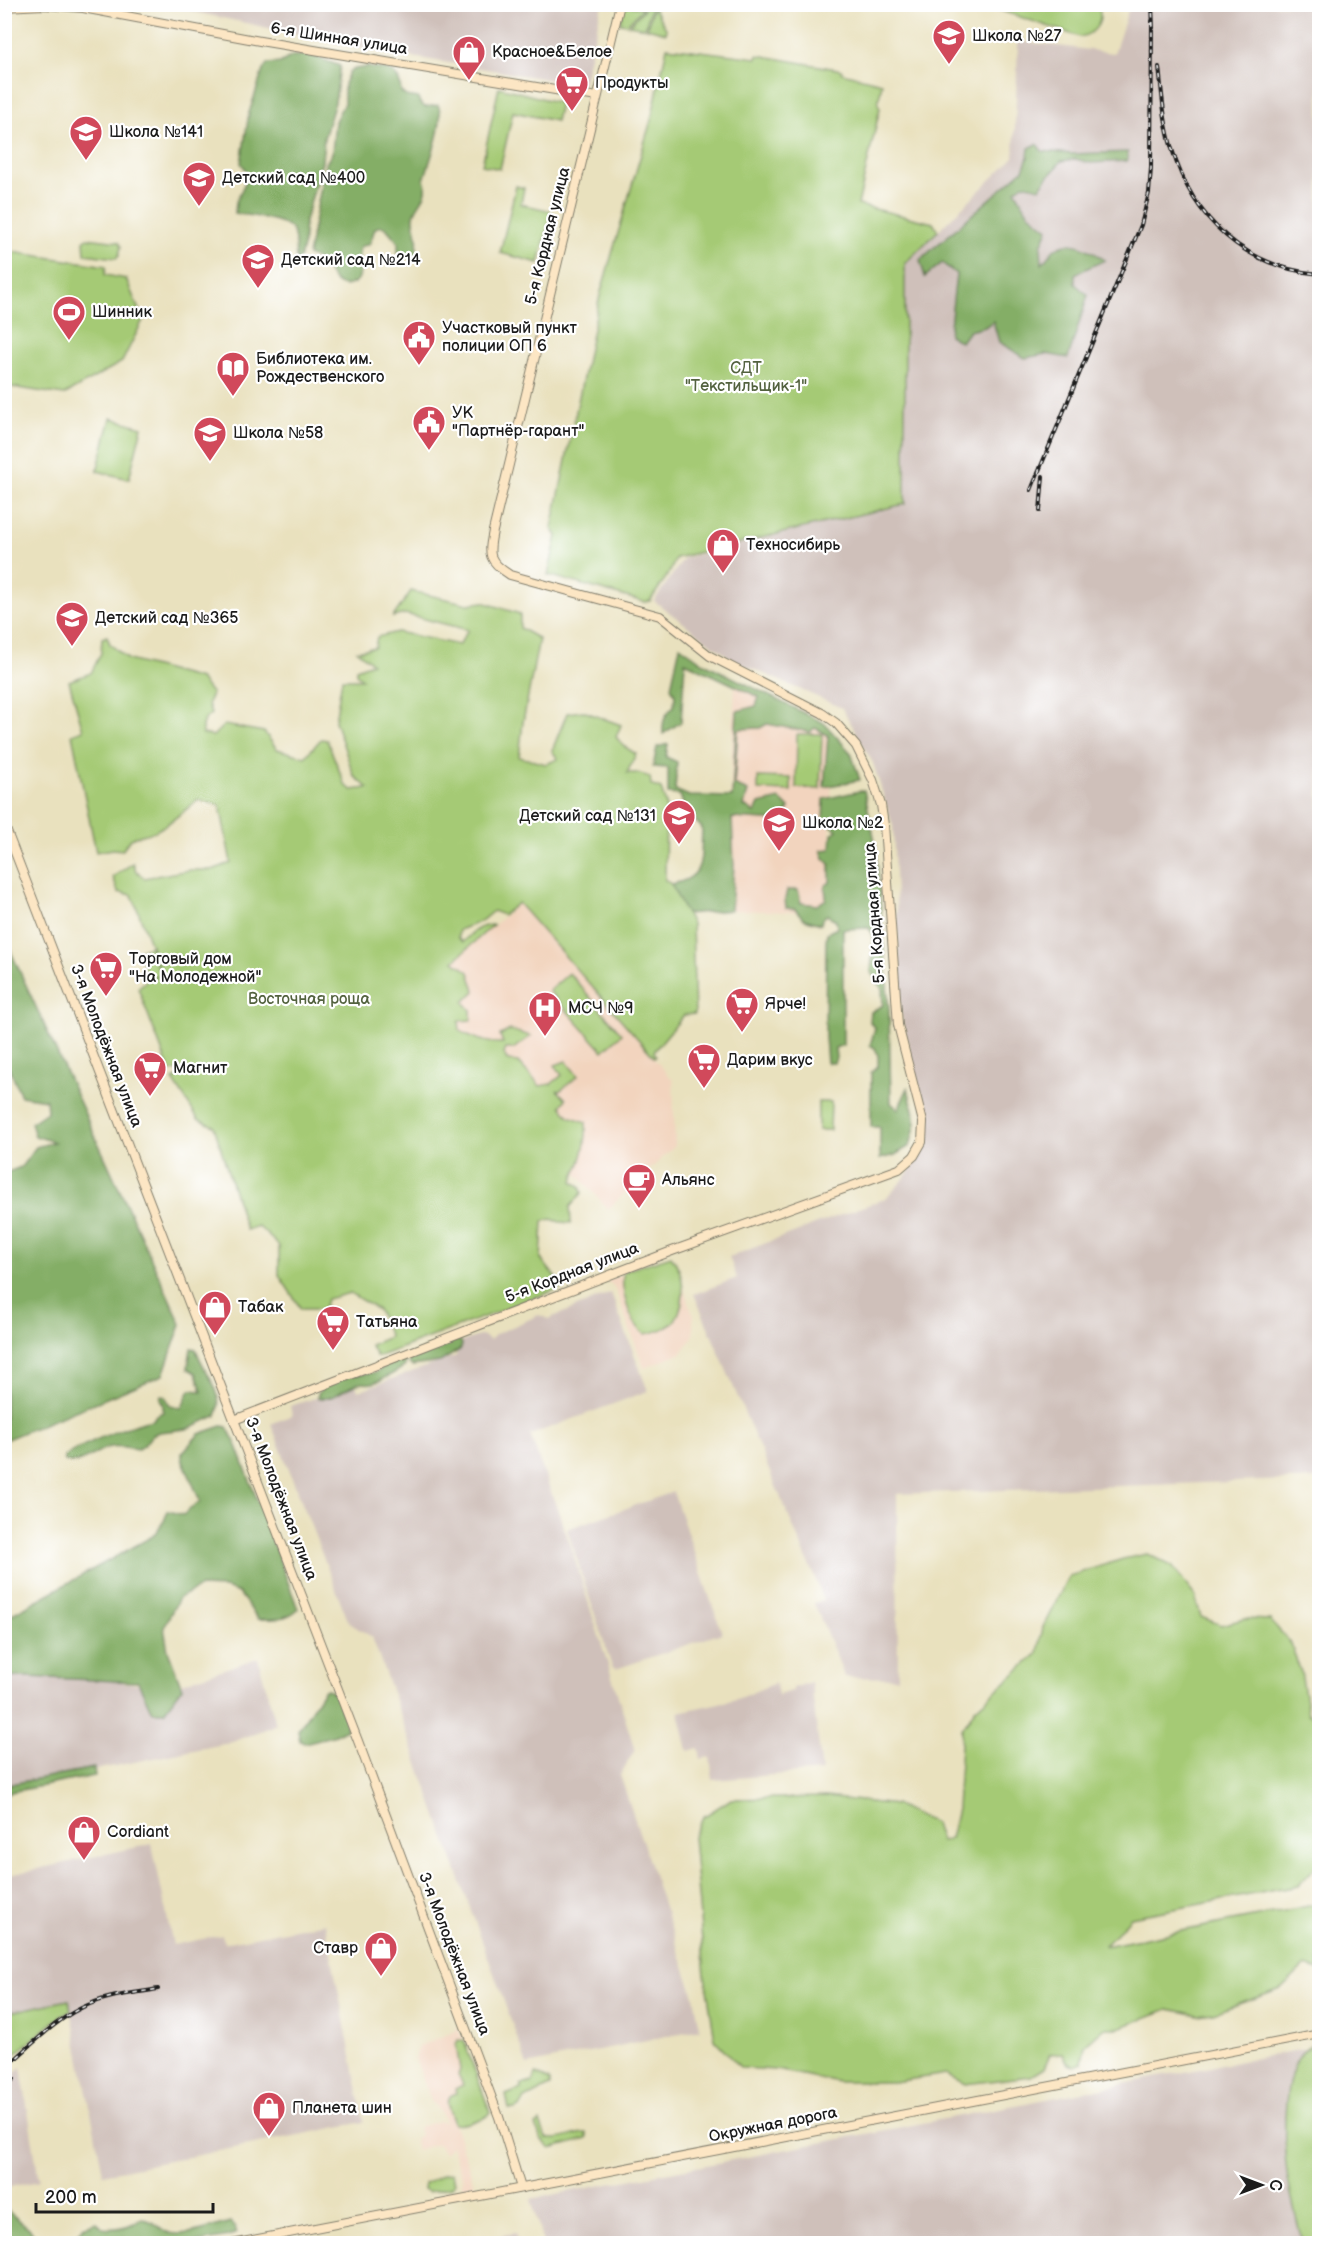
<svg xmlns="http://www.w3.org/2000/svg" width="1324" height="2248" font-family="'Balsamiq Sans',sans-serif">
	<rect width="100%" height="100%" fill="#fff"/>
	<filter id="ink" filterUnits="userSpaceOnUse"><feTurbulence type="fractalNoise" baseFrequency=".0167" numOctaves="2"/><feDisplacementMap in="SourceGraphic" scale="12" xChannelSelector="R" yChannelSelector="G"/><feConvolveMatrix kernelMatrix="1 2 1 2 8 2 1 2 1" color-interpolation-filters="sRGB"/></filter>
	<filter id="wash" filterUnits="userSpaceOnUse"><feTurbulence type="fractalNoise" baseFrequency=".008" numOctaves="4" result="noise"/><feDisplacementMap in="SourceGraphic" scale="24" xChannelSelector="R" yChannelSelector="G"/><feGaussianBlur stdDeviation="1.35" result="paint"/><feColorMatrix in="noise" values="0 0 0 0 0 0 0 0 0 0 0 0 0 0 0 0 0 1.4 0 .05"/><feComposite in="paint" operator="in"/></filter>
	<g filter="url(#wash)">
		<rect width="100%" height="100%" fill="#e9e1be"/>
		<g fill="#f2d4be">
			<polygon points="735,682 833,734 828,913 726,910"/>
			<polygon points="518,904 673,1080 675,1146 608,1209 416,994"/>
			<polygon points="672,1256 693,1315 693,1337 680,1354 644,1368 616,1291 613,1285 606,1281"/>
			<polygon points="457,2026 464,2041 461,2040 456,2044 460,2070 458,2074 463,2086 447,2103 474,2184 483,2189 455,2195 462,2187 462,2176 451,2146 444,2153 439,2145 436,2144 417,2150 414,2138 420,2136 418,2127 439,2121 445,2122 441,2113 431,2101 415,2058 419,2046 456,2031"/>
		</g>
		<g fill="#cfc0ba">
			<polygon points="163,5 602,5 583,85 369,50"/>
			<polygon points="1130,5 1319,5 1319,1479 897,1494 898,1678 845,1677 814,1603 823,1600 820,1590 694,1294 737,1278 729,1257 886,1198 903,1180 926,1145 927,1125 901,1015 893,826 873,763 842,708 733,660 654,601 684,558 903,504 905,263 1014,157 1018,41 1114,53"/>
			<polygon points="611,1293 648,1391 530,1435 569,1541 635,1750 620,1775 694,1996 700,2029 527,2065 372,1637 349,1623 271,1424 292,1415 290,1406 356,1385 358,1391 456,1356 461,1342 482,1335 490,1340 496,1334 539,1315 548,1319"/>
			<polygon points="673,1492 722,1633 616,1669 612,1667 567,1529"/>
			<polygon points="258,1658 276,1724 271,1727 229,1743 5,1788 5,1665 141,1685 141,1679 181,1683"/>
			<polygon points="811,1682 822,1771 713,1780 710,1757 701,1759 699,1748 688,1751 679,1712 737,1699 775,1683 778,1695 792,1691 792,1688"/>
			<polygon points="152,1844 173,1945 222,1935 224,1943 325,1923 364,2122 103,2174 69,2000 5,2013 5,1876"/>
			<polygon points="1319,2046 1319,2243 543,2243 531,2199"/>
			<polygon points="21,2067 39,2181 5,2188 5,2081"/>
			<polygon points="515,2233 518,2243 461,2243"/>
		</g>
		<g fill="#a5ca74" stroke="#607348" stroke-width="1.5">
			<polygon points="624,5 643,8 627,24 620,23"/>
			<polygon points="648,5 651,7 645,28 629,25"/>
			<path d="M 990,5 L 1098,5 C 1104,21 1097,33 1080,37 L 999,10 Z"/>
			<polygon points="653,7 667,30 666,33 647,28"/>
			<polygon points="667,47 757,58 758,55 842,70 842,73 882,83 878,104 880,108 858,205 933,223 938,231 905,263 905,504 676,558 670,572 650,601 644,602 548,575 557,536 552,528 600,295 651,120"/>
			<polygon points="499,87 560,103 556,121 513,112 500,169 482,165"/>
			<polygon points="516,186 524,188 521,204 552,211 539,263 500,253"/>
			<polygon points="87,238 119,242 121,246 119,256 116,258 85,254 84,241"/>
			<polygon points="5,251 106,266 105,275 126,279 143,320 122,362 64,395 5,386"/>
			<polygon points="111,418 142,427 129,479 97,471"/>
			<path d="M 411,591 L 468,604 L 483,602 L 520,614 L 520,628 L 539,639 L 523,722 L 519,757 L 546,764 L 558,759 L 552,751 L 567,713 L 583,711 L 621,725 L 616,737 L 625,747 L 636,754 L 627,773 L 637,773 L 650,777 L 651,785 L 661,789 L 666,804 L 665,880 L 671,884 L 692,924 L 695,1014 L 684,1015 L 654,1051 L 656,1056 L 654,1057 L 518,903 L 503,915 L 493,911 L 481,921 L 459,930 L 458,938 L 463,942 C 472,932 480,925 493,925 L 454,961 L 469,972 L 475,991 L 464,1002 L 471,1010 L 471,1020 L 459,1021 L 460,1031 C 474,1038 487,1044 503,1043 L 500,1035 L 510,1030 L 531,1036 L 513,1049 L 506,1049 L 504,1054 L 508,1061 L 518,1062 L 540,1086 L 551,1084 L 562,1075 L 555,1065 L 566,1061 L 578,1076 L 560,1091 L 557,1090 L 566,1099 L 561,1106 L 569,1116 L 586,1122 C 587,1135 585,1147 581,1160 C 579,1168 574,1173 573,1182 L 580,1186 L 582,1193 L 570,1207 L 571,1223 L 560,1222 L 551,1219 L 543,1221 L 541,1259 L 556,1278 L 561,1288 L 377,1357 L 370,1345 L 390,1337 L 378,1310 L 350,1293 L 327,1299 L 324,1309 L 301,1309 L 279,1275 L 279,1246 L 258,1226 L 246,1230 L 214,1126 L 198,1119 L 173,1080 L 181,1075 L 178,1070 L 170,1072 L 138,988 L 147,980 L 162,975 L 132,895 L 118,892 L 113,877 L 133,863 L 136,871 L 144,878 L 190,870 L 212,870 L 231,863 L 220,805 L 198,800 C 185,810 173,821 159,829 C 146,838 131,831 123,850 L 113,849 L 96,852 L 72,734 L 83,730 L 69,681 L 91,673 L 101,653 L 102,638 L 107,636 L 110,644 L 129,660 L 200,679 L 212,694 L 208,703 L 211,714 C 203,720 200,725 203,734 L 213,736 L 224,725 L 264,732 L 277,749 L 305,757 L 321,739 L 327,740 L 345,785 L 352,790 L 368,788 L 354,776 L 335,721 L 342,679 L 362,679 L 356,674 L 356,669 L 372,663 L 357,651 L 375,647 L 377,637 L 397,632 L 459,645 L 468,630 L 405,614 L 393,617 Z"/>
			<polygon points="797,734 822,734 820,789 796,788"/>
			<polygon points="758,777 791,778 791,791 758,790"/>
			<polygon points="150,946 160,974 148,978 138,951"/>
			<polygon points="569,973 622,1034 603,1051 549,991"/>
			<polygon points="818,1102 831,1102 830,1130 818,1130"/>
			<path d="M 671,1256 C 685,1272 687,1302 675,1320 C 670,1328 654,1333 645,1334 C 630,1324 619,1288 624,1271 Z"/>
			<polygon points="1147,1554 1172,1566 1195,1596 1201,1617 1221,1625 1244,1619 1270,1620 1290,1642 1301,1672 1308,1714 1319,1719 1319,1863 1298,1886 1131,1917 1105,1946 1319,1904 1319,1970 1305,1966 1281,1989 1213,2013 1198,2015 1168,2009 1119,2028 1104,2028 1085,2045 1082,2063 1075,2066 1068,2064 1063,2053 1050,2054 1044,2068 1031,2076 965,2084 946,2074 894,2082 839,2082 776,2070 741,2068 715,2040 705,1976 693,1837 703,1817 731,1799 826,1797 896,1805 935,1823 941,1842 950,1839 957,1809 962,1729 975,1709 1038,1653 1043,1627 1069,1576 1123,1559"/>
			<polygon points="69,2000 71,2010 62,2015 5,2063 5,2013"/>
			<path d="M 458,2040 L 464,2041 L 490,2112 L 488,2116 C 478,2120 464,2126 454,2124 L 447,2103 L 450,2096 L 456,2093 L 455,2089 L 463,2085 L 458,2074 L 460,2070 L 456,2044 Z"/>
			<path d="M 1319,2043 L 1319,2243 L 1302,2243 C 1296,2213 1286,2182 1285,2151 C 1284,2123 1283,2049 1319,2043 Z"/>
			<polygon points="536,2074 550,2081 550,2086 525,2099 521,2106 516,2109 509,2109 506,2095 521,2089 521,2085 533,2082"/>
			<path d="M 540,2122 L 546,2138 C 561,2142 572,2133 587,2133 L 587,2139 L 551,2149 L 540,2138 L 536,2125 Z"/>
			<polygon points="452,2173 454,2184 451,2187 428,2192 423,2189 424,2184 443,2174"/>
		</g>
		<g fill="#84ae66" stroke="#506541" stroke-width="1.5">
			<path d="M 311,55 L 340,66 L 335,102 L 324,138 L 322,162 L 305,221 L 303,247 L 297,265 C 294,255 297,242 293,232 C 289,219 248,216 235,213 L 236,202 L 249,174 L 241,163 L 249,113 L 263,70 L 267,64 L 280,63 L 292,56 Z"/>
			<path d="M 367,67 C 387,70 400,68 401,92 L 406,96 L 418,98 L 420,103 L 425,107 L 438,105 C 446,120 429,163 424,180 C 431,194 420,200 415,212 C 412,219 415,224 416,231 C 419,239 417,248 416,256 L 403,258 L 398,255 L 398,242 L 386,228 L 381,226 L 375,228 L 371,241 L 368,245 L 361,246 C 353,258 368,277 352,284 C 334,292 330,270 320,262 C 317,259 312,257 308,255 L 325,165 L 332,153 L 335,121 L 344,103 L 344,84 L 349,72 L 355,69 Z"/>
			<path d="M 1037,144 L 1042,151 L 1072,154 L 1128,152 L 1127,161 L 1090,163 L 1076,159 L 1061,161 C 1055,171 1046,177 1040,188 L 1023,184 L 1015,190 L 1029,214 L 1048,229 L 1041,246 L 1042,264 C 1046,260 1050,253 1055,249 C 1071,236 1091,251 1105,260 L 1075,274 L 1075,284 L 1088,295 L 1068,358 L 1046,354 L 1025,358 L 999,342 L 993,321 L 985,327 L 969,331 L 961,342 L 949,335 L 956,274 L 942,263 L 925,277 L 920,260 L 1023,170 L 1028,157 L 1029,148 Z"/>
			<path d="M 680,646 L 704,663 L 824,723 L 851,753 L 860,780 L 824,787 L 828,735 L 815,728 L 810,732 L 767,724 L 760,728 L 738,729 L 734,785 L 748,791 L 744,806 L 755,813 L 759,804 L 780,799 L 789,808 L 783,821 L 732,818 L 734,866 L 731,910 L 686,914 L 671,884 C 707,878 700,858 702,828 L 685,810 L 680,795 L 668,794 L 668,768 L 653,767 L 657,747 L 668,744 L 666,757 L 677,762 L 675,790 L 689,796 L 732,797 L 737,711 L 756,706 L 759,697 L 685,662 L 681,722 L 663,734 C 662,721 665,714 674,706 L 675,695 L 671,687 Z"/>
			<polygon points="864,790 876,846 889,1011 891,1103 898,1109 908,1088 916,1123 910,1146 895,1155 880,1159 880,1127 871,1127 871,1072 878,1066 878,1056 875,1048 870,1045 875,1029 870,1022 871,1012 883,1005 882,989 871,972 874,937 869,928 843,929 843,1045 835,1048 836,1058 834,1063 827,1063 825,1037 826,942 827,933 837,928 836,920 827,915 822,919 821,924 804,919 795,909 786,908 785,899 787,890 798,890 801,903 817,905 826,899 825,886 830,882 830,864 824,858 821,850 831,849 832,834 837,830 823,820 824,799"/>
			<polygon points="5,939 181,1324 163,1375 5,1440 5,1173 21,1167 36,1147 54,1142 35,1136 31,1123 47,1112 46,1100 21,1096 5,1058"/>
			<polygon points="460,1340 462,1344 461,1349 440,1362 412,1366 409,1364 407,1356 447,1341"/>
			<path d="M 191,1348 L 196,1349 C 202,1371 227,1392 216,1416 L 187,1429 L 159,1432 L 152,1435 L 144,1445 L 138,1449 C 128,1448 121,1445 110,1447 C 94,1451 81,1467 65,1461 L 64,1457 C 80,1445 133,1423 153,1420 L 156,1415 L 163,1412 L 163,1404 L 160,1399 L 161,1395 L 165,1396 L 170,1406 L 181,1408 L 190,1390 L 202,1391 L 196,1373 L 188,1368 Z"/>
			<path d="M 399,1360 L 405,1362 L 405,1366 C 402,1369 380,1381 376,1382 C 370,1385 363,1382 357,1384 C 343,1389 333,1401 318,1398 L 318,1393 L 324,1387 L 348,1376 L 376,1372 L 391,1362 Z"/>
			<path d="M 222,1426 L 227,1427 L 237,1446 L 298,1609 C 288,1619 271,1620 258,1619 L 239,1593 L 225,1588 L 200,1587 L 179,1598 L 164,1627 L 168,1651 L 182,1688 L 164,1712 L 152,1712 L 138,1682 L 5,1676 L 5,1618 L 153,1536 L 164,1521 L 168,1511 L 183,1515 L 200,1501 L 182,1458 L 182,1453 L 199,1434 Z"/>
			<path d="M 328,1689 C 339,1695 345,1716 346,1729 L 336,1735 L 304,1743 L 300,1741 L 298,1730 L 324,1690 Z"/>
			<polygon points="94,1768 95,1776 5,1793 5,1785"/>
			<polygon points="4,2208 29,2228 39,2243 5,2243"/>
			<path d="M 142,2219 C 154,2220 157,2227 167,2232 C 182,2239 215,2226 230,2222 L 235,2227 L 237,2233 L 229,2237 L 195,2243 L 66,2243 L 76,2236 L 83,2227 L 97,2222 L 102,2228 C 117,2230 129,2227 142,2219 Z"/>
		</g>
	</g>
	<g filter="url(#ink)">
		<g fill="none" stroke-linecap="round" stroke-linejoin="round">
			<defs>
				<g id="secondary">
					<polyline points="4,7 44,5 83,8 260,41 597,97"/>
					<polyline points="4,824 358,1741 499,2117 521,2188"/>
					<path d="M 234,1420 L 672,1251 L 899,1169 L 914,1156 L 922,1142 L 923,1122 L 898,1025 L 884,825 L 881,805 L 873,780 L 856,746 L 836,723 L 822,713 L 710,656 L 660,616 L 510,575 C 488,561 488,555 493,531 L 620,4"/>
					<polyline points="232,2244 1320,2034"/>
				</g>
			</defs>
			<use href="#secondary" stroke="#827e6d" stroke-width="10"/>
			<use href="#secondary" stroke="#fce6c4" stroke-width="8"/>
			<defs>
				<g id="rail">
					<polyline points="1152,4 1153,28"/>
					<path d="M 1159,67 C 1162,94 1164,123 1172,149 C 1193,219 1245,268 1320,274"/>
					<polyline points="1031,490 1141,225 1149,193 1151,168 1152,21"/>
					<polyline points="1040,511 1043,476"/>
					<path d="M 4,2069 C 31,2046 57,2017 90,2004 C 111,1995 136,1993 158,1989"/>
					<polyline points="4,2087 14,2079"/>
				</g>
			</defs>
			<use href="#rail" stroke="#1c1c1c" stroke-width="4"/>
			<use href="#rail" stroke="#fff" stroke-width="1.5" stroke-dasharray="4.5" stroke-linecap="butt"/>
		</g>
	</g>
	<defs>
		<symbol id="school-pin" viewBox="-11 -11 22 30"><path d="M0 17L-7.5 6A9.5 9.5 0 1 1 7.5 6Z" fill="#d1495b" stroke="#fff"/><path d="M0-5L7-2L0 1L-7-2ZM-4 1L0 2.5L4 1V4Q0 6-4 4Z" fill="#fff"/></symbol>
		<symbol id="shop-pin" viewBox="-11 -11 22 30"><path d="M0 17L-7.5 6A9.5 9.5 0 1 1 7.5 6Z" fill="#d1495b" stroke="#fff"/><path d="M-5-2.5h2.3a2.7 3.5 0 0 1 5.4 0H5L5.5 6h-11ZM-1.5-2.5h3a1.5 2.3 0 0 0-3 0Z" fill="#fff"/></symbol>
		<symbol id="supermarket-pin" viewBox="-11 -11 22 30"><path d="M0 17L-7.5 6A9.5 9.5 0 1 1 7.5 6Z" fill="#d1495b" stroke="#fff"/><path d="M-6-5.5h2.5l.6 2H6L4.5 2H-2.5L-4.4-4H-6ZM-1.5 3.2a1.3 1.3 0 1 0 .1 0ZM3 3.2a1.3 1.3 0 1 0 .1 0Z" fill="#fff"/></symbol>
		<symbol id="stadium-pin" viewBox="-11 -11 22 30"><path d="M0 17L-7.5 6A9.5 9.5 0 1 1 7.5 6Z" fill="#d1495b" stroke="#fff"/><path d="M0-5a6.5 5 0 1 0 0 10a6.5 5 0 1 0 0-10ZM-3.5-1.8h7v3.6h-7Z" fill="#fff"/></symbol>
		<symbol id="civic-pin" viewBox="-11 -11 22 30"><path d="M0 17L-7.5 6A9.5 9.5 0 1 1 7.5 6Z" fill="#d1495b" stroke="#fff"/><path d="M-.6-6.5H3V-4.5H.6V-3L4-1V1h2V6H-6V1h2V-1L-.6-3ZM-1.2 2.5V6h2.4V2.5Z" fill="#fff"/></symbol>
		<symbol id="library-pin" viewBox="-11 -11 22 30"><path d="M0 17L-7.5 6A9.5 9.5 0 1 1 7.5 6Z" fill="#d1495b" stroke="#fff"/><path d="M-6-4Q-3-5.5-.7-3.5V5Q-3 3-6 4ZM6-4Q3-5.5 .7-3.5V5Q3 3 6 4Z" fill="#fff"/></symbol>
		<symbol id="hospital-pin" viewBox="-11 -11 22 30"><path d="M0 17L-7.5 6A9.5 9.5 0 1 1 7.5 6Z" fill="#d1495b" stroke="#fff"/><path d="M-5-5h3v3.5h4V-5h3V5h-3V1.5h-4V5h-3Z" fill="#fff"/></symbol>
		<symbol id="cafe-pin" viewBox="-11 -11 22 30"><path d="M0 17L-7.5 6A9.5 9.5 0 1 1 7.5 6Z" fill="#d1495b" stroke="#fff"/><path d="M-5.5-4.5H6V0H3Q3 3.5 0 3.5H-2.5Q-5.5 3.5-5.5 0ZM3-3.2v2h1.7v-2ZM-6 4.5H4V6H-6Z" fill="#fff"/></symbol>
	</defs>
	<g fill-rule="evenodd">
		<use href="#school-pin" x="930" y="17" width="38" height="52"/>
		<use href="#shop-pin" x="450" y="33" width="38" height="52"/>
		<use href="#supermarket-pin" x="553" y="64" width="38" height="52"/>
		<use href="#school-pin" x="67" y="113" width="38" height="52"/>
		<use href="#school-pin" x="180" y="159" width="38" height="52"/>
		<use href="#school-pin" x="239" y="241" width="38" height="52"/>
		<use href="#stadium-pin" x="50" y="293" width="38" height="52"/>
		<use href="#civic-pin" x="400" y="318" width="38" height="52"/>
		<use href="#library-pin" x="214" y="349" width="38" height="52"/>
		<use href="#civic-pin" x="410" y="403" width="38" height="52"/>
		<use href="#school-pin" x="191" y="414" width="38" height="52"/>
		<use href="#shop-pin" x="704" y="526" width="38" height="52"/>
		<use href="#school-pin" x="53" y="599" width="38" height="52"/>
		<use href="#school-pin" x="660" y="797" width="38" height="52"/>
		<use href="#school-pin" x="760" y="804" width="38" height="52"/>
		<use href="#supermarket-pin" x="87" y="949" width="38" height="52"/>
		<use href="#supermarket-pin" x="723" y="985" width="38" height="52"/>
		<use href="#hospital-pin" x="526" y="989" width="38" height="52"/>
		<use href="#supermarket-pin" x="685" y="1041" width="38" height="52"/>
		<use href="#supermarket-pin" x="131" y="1049" width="38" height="52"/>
		<use href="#cafe-pin" x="620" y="1161" width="38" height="52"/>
		<use href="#shop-pin" x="196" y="1288" width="38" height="52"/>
		<use href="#supermarket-pin" x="314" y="1303" width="38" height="52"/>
		<use href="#shop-pin" x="65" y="1813" width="38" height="52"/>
		<use href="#shop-pin" x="362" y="1929" width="38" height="52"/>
		<use href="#shop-pin" x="250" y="2089" width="38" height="52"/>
	</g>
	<g text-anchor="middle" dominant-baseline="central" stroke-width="4.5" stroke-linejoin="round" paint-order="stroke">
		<g font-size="16" fill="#1c1c1c" stroke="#fff" text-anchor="start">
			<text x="972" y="36">Школа №27</text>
			<text x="492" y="52">Красное&amp;Белое</text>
			<text x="595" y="83">Продукты</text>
			<text x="109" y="132">Школа №141</text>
			<text x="222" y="178">Детский сад №400</text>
			<text x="281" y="260">Детский сад №214</text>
			<text x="92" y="312">Шинник</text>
			<text x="442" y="328">Участковый пункт<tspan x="442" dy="18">полиции ОП 6</tspan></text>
			<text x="256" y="359">Библиотека им.<tspan x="256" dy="18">Рождественского</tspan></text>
			<text x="452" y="413">УК<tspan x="452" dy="18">"Партнёр-гарант"</tspan></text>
			<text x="233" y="433">Школа №58</text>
			<text x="746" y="545">Техносибирь</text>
			<text x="95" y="618">Детский сад №365</text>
			<text x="656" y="816" text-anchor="end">Детский сад №131</text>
			<text x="802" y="823">Школа №2</text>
			<text x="129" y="959">Торговый дом<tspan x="129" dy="18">"На Молодежной"</tspan></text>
			<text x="765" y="1004">Ярче!</text>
			<text x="568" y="1008">МСЧ №9</text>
			<text x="727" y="1060">Дарим вкус</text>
			<text x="173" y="1068">Магнит</text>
			<text x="662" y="1180">Альянс</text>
			<text x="238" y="1307">Табак</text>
			<text x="356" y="1322">Татьяна</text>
			<text x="107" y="1832">Cordiant</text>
			<text x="358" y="1948" text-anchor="end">Ставр</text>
			<text x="292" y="2108">Планета шин</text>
		</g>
		<g font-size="16" fill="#1c1c1c" stroke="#fff">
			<text transform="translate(339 39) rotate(9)">6-я Шинная улица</text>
			<text transform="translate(548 236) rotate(-76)">5-я Кордная улица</text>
			<text transform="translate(875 913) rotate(-94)">5-я Кордная улица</text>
			<text transform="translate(106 1046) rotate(69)">3-я Молодёжная улица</text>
			<text transform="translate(572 1273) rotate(-21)">5-я Кордная улица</text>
			<text transform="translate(281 1499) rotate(69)">3-я Молодёжная улица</text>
			<text transform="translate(454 1954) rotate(69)">3-я Молодёжная улица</text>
			<text transform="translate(773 2125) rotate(-11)">Окружная дорога</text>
		</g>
		<g font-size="16" fill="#53623f" stroke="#fff">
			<text x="746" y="368">СДТ<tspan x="746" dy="18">"Текстильщик-1"</tspan></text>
			<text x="309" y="999">Восточная роща</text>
		</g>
	</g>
	<rect width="1324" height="2248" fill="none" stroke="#fff" stroke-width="24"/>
	<g transform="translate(1261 2185) rotate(90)" stroke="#ffffff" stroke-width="4.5" paint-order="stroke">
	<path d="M0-4.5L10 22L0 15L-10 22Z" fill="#1c1c1c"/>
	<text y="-9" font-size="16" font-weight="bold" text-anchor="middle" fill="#1c1c1c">С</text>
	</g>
	<path d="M36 2203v9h177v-9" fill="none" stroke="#1c1c1c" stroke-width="3"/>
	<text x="45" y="2203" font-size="18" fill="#1c1c1c" stroke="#ffffff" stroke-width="4.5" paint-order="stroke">200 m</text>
</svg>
